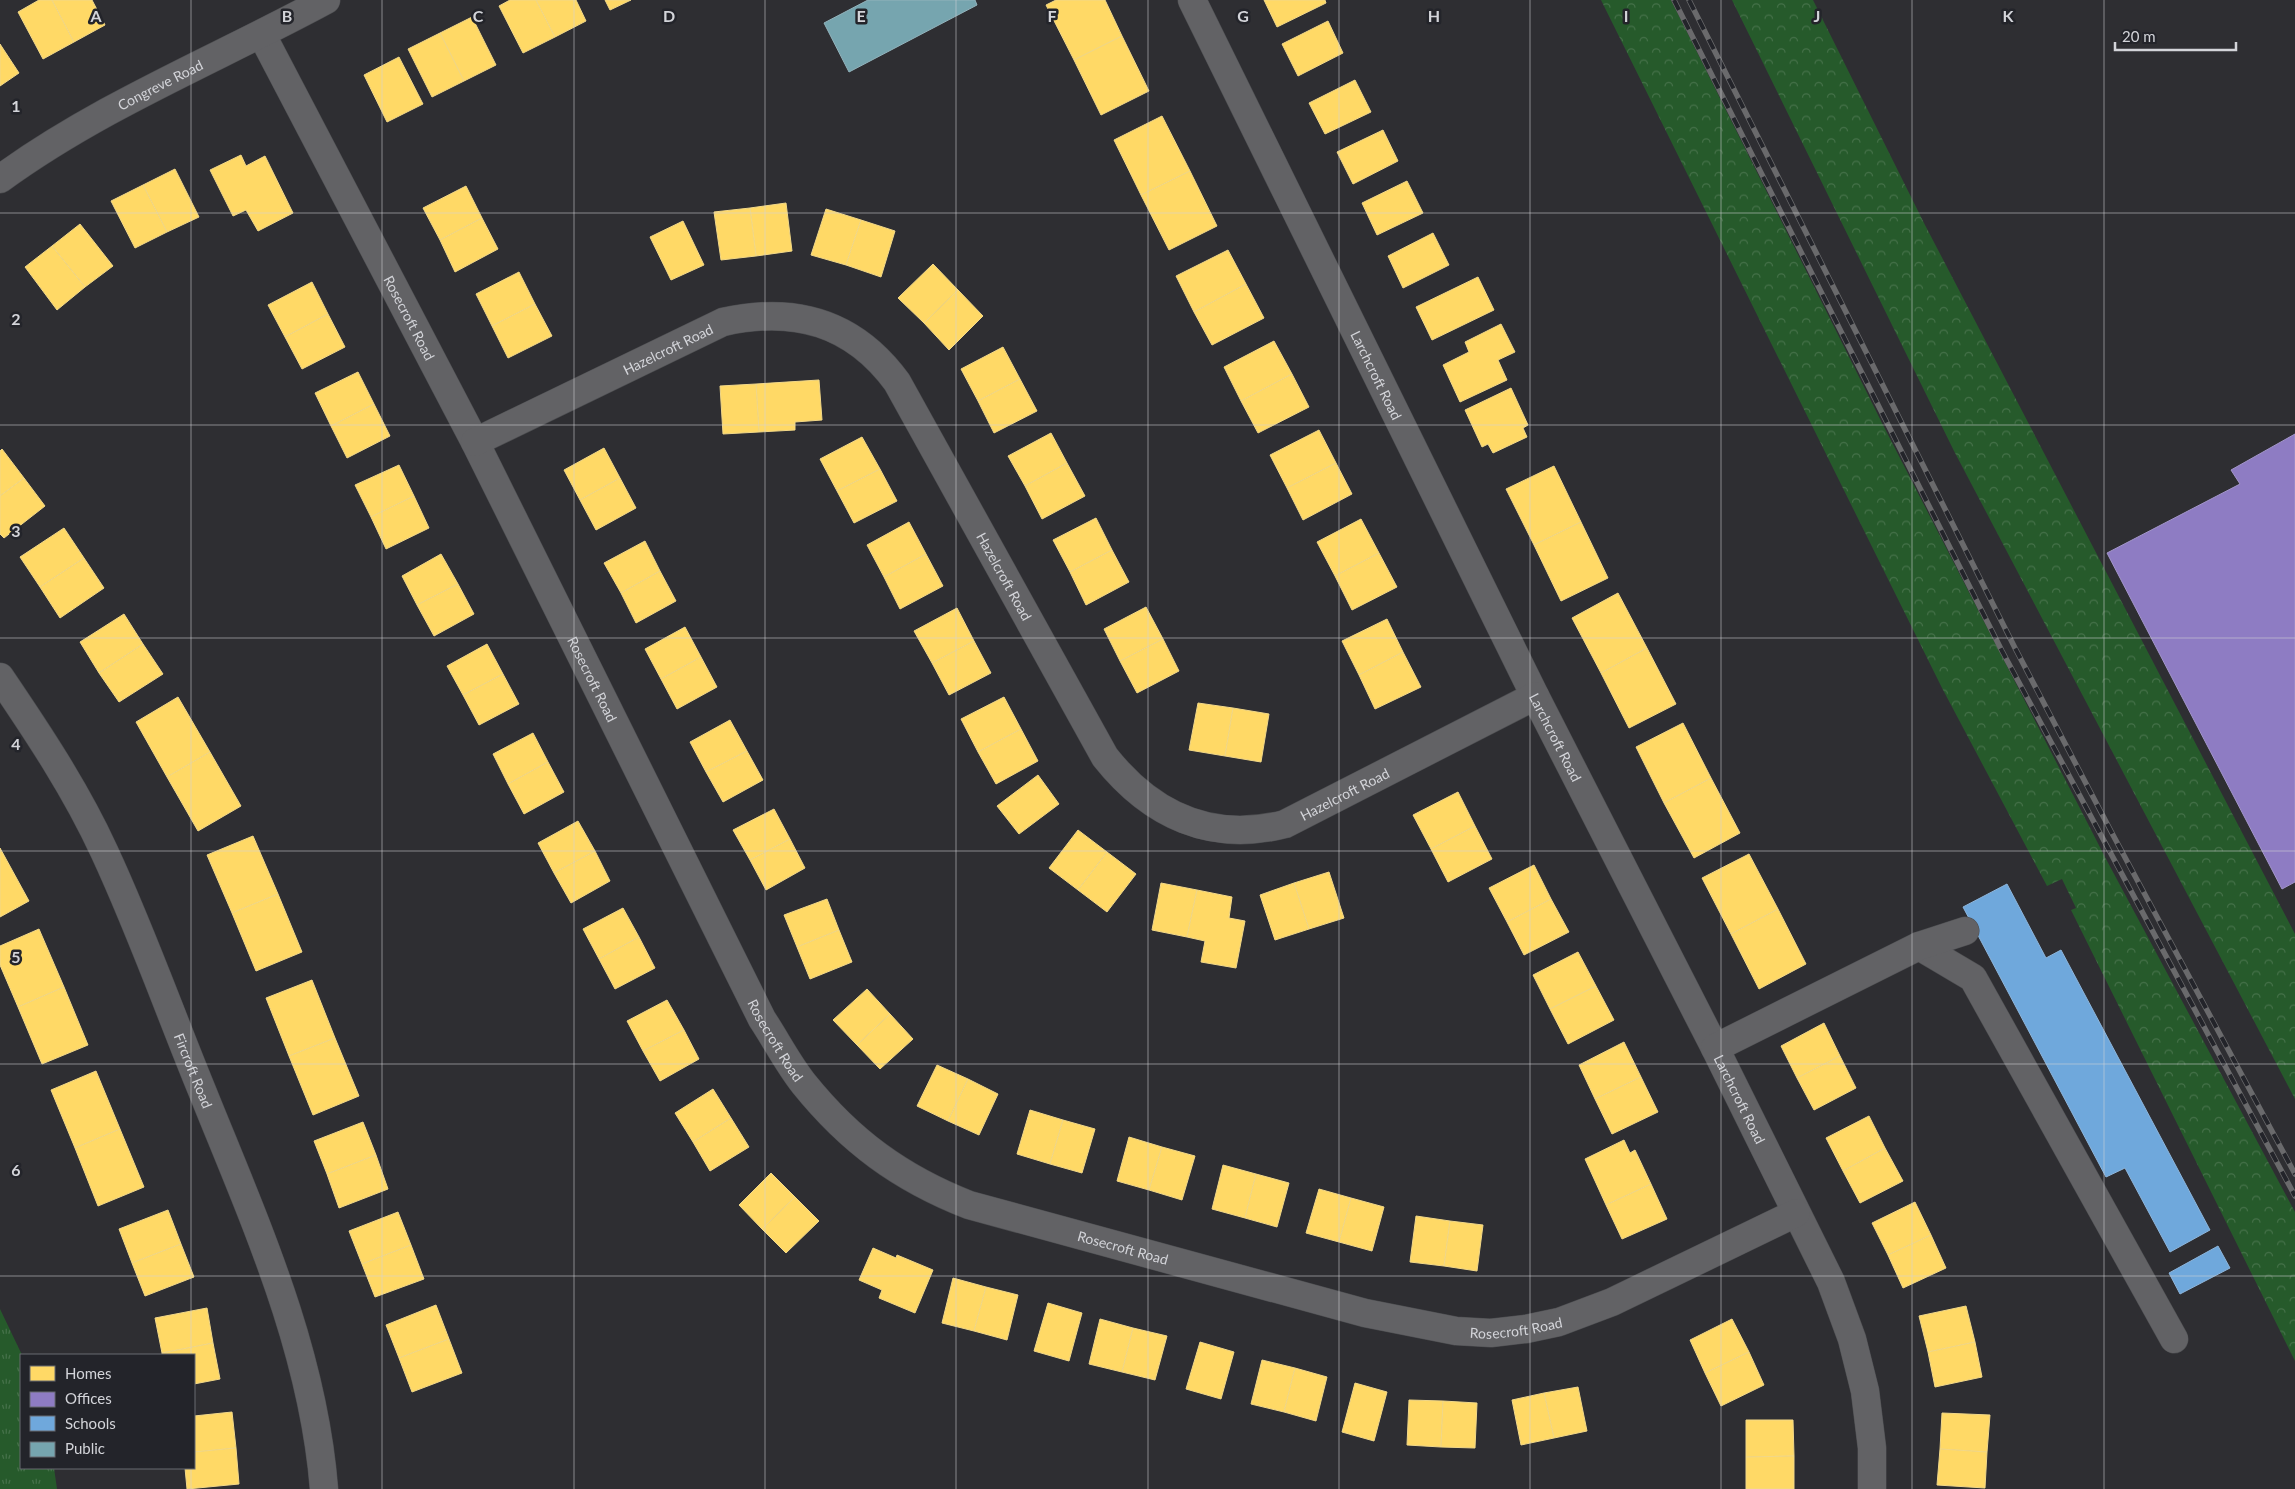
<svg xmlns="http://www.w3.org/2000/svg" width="2295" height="1489" font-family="Lato,sans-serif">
	<defs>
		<pattern id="forest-crowns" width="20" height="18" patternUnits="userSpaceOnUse" patternTransform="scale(1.25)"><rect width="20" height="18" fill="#265a2b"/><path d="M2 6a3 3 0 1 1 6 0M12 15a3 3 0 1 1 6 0" fill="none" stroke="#457149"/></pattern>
		<pattern id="park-tufts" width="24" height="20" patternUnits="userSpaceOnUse" patternTransform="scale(1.25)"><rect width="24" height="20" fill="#265a2b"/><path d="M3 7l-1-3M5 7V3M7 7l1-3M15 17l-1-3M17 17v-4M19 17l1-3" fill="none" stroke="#457149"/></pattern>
	</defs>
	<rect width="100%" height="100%" fill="#2e2e32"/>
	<g fill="url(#forest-crowns)">
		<polygon points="1601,0 1671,0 1883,425 2106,859 2295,1212 2295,1361 2071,910 2076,908 2062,879 2047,886 1942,688"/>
		<polygon points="1732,0 1813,0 1925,225 2295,934 2295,1099 1954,451"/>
	</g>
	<polygon fill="url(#park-tufts)" points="0,1309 22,1355 21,1468 54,1468 57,1489 0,1489"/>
	<g fill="#ffd966" stroke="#f2d888">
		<polygon points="39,0 52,0 74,42 43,59 18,12"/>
		<polygon points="52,0 92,0 105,25 74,42"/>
		<polygon points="510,0 536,0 555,37 523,53 499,6"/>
		<polygon points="536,0 576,0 586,21 555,37"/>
		<polygon points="605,0 631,0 610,10"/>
		<polygon points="1056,0 1105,0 1122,36 1074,60 1046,5"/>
		<polygon points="1264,0 1325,0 1326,3 1277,27"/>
		<polygon points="472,17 496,65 464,81 440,33"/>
		<polygon points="1328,21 1343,53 1298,76 1282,44"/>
		<polygon points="440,33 464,81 432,97 408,49"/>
		<polygon points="1122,36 1149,91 1101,115 1074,60"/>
		<polygon points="0,44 19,73 0,86"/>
		<polygon points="399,57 423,104 387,122 364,75"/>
		<polygon points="1355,80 1371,112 1325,134 1309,103"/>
		<polygon points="1162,116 1190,171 1141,195 1114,140"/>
		<polygon points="1383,130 1398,161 1353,184 1337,152"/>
		<polygon points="241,155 246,166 265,156 293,213 258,231 246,210 233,216 210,170"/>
		<polygon points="175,169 199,217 167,232 143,185"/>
		<polygon points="1190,171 1217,226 1169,250 1141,195"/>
		<polygon points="1407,181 1423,213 1377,235 1362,203"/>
		<polygon points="143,185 167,232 135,248 111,201"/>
		<polygon points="466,186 482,218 440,240 423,208"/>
		<polygon points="786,203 792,251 756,256 750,208"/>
		<polygon points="750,208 756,256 721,260 714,212"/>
		<polygon points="826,209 861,220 846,265 811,255"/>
		<polygon points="482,218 498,249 455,272 440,240"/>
		<polygon points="861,220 895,231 881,277 846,265"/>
		<polygon points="683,221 704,265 671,280 650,237"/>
		<polygon points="80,224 113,266 85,287 52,246"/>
		<polygon points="1433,233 1449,265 1403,288 1388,256"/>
		<polygon points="52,246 85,287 57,310 25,267"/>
		<polygon points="1228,250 1246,284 1194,312 1176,276"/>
		<polygon points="933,264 958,290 924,323 898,298"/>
		<polygon points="519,272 535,304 492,326 476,294"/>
		<polygon points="1478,277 1494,310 1432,340 1416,307"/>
		<polygon points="312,282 328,314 285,337 268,305"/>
		<polygon points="1246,284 1264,318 1212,345 1194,312"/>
		<polygon points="958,290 983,316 949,350 924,323"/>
		<polygon points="535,304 552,336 508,358 492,326"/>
		<polygon points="328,314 345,347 302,369 285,337"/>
		<polygon points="1501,324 1515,352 1498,360 1507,380 1460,402 1443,365 1469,352 1465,342"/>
		<polygon points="1274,341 1292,374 1241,401 1224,367"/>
		<polygon points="1003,347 1020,379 978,401 961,369"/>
		<polygon points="358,372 374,404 331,426 315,393"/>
		<polygon points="1292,374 1309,407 1258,433 1241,401"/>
		<polygon points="1020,379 1037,411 994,433 978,401"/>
		<polygon points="819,380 822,420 795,422 795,430 759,432 756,384"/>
		<polygon points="756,384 759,432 723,434 720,386"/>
		<polygon points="1511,388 1528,425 1523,428 1527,437 1493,453 1488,444 1482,447 1465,410"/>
		<polygon points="374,404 390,436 347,458 331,426"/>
		<polygon points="1319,430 1336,463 1287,488 1270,455"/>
		<polygon points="1051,433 1067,463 1025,486 1008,456"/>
		<polygon points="862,437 880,469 837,491 820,459"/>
		<polygon points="604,448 620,478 580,500 564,470"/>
		<polygon points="2,449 24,478 0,496 0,451"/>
		<polygon points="1067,463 1085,496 1042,519 1025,486"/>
		<polygon points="1336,463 1352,494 1303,520 1287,488"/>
		<polygon points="399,465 414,496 371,517 355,485"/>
		<polygon points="1554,466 1581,522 1534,545 1506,489"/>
		<polygon points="880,469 897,501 854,523 837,491"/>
		<polygon points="24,478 45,506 4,538 0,534 0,496"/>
		<polygon points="620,478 636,508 596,530 580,500"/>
		<polygon points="414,496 429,528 386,549 371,517"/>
		<polygon points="1096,518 1112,550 1070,572 1053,540"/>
		<polygon points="1361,519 1379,553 1335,576 1317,542"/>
		<polygon points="909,522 926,554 884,577 867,545"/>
		<polygon points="1581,522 1608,578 1561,601 1534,545"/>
		<polygon points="64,528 84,558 40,587 20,557"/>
		<polygon points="645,541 660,571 621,593 604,563"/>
		<polygon points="1112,550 1129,582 1086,605 1070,572"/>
		<polygon points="1379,553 1397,587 1352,610 1335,576"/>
		<polygon points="441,554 458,584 417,605 402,576"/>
		<polygon points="926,554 943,586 900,609 884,577"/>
		<polygon points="84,558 104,588 60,618 40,587"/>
		<polygon points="660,571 676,601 636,623 621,593"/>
		<polygon points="458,584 474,614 434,636 417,605"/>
		<polygon points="1618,593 1647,648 1601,673 1572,618"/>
		<polygon points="1146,607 1163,639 1120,661 1104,629"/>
		<polygon points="957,608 974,641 932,663 914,631"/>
		<polygon points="124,614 143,644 99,673 80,642"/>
		<polygon points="1387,619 1403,652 1359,675 1342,641"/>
		<polygon points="685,627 701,657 661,679 645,649"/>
		<polygon points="1163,639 1179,671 1137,693 1120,661"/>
		<polygon points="974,641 991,673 949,695 932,663"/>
		<polygon points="143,644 163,674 119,702 99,673"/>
		<polygon points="487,644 503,674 463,695 447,666"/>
		<polygon points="1647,648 1676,704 1629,728 1601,673"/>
		<polygon points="1403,652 1421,687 1375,709 1359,675"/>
		<polygon points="701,657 717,687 677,709 661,679"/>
		<polygon points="503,674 519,704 479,725 463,695"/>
		<polygon points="178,697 210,752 167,777 136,722"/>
		<polygon points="1004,697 1021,729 978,752 961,719"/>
		<polygon points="1198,703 1233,708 1225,756 1189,750"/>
		<polygon points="1233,708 1269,714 1261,762 1225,756"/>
		<polygon points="730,720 747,751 706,772 690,742"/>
		<polygon points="1683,723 1711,778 1664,803 1636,747"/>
		<polygon points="1021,729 1038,761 996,784 978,752"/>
		<polygon points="533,733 548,762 508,784 493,754"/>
		<polygon points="747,751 763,780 723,802 706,772"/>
		<polygon points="210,752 241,806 198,831 167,777"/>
		<polygon points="548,762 564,792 524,814 508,784"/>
		<polygon points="1038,775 1059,804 1019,834 997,806"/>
		<polygon points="1711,778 1740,833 1694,858 1664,803"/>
		<polygon points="1458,792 1475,826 1431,849 1413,815"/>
		<polygon points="774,809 790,839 750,860 733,830"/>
		<polygon points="578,821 595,851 554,873 538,843"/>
		<polygon points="1475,826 1492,859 1448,882 1431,849"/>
		<polygon points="1078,830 1107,852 1078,890 1049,868"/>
		<polygon points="253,836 278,894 232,913 207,855"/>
		<polygon points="790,839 805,868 766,890 750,860"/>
		<polygon points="0,848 29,901 0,917"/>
		<polygon points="595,851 610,881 571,903 554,873"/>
		<polygon points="1107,852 1136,874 1107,912 1078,890"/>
		<polygon points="1749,854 1778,909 1731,934 1702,878"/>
		<polygon points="1534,865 1551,899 1507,922 1489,888"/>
		<polygon points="1329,872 1344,918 1309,929 1294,883"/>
		<polygon points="1161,883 1197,890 1187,937 1152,930"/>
		<polygon points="1294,883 1309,929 1275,940 1260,895"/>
		<polygon points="1197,890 1232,897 1229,918 1245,921 1236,968 1201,962 1205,941 1187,937"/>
		<polygon points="278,894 302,952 256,971 232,913"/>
		<polygon points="827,899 839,930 797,947 784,915"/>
		<polygon points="1551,899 1569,932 1524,955 1507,922"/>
		<polygon points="623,908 639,937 599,959 583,929"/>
		<polygon points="1778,909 1806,964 1759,989 1731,934"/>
		<polygon points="39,929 64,987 18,1007 0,965 0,946"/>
		<polygon points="839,930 852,962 810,979 797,947"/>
		<polygon points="639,937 655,968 615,989 599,959"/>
		<polygon points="1578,952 1596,986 1550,1009 1533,975"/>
		<polygon points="312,980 335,1038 289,1056 266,998"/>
		<polygon points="1596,986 1614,1020 1568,1044 1550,1009"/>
		<polygon points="64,987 88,1045 42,1064 18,1007"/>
		<polygon points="867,989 890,1014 857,1045 833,1020"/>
		<polygon points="667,1000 684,1030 643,1051 627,1021"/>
		<polygon points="890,1014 913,1039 880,1069 857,1045"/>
		<polygon points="1824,1023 1840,1056 1797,1078 1781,1046"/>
		<polygon points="684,1030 699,1059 660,1081 643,1051"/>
		<polygon points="335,1038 359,1096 313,1115 289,1056"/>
		<polygon points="1624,1042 1641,1077 1595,1099 1579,1065"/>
		<polygon points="1840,1056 1856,1088 1814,1110 1797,1078"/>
		<polygon points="937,1065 968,1079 948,1121 917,1106"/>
		<polygon points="96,1071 120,1129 75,1148 51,1090"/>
		<polygon points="1641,1077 1658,1112 1612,1134 1595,1099"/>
		<polygon points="968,1079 998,1094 979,1135 948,1121"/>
		<polygon points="713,1089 731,1118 693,1142 675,1113"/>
		<polygon points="1030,1110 1063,1120 1050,1164 1017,1154"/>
		<polygon points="1869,1116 1885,1148 1843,1171 1826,1138"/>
		<polygon points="731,1118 749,1147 710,1171 693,1142"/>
		<polygon points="1063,1120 1095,1129 1082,1173 1050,1164"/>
		<polygon points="363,1122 376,1155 327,1174 314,1141"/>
		<polygon points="120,1129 144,1187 98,1206 75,1148"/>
		<polygon points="1129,1137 1162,1147 1149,1190 1117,1181"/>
		<polygon points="1624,1140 1630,1153 1635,1150 1651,1184 1606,1205 1585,1159"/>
		<polygon points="1162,1147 1195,1156 1182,1200 1149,1190"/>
		<polygon points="1885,1148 1903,1181 1860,1203 1843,1171"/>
		<polygon points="376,1155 388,1189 339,1208 327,1174"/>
		<polygon points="1223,1165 1256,1174 1245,1218 1212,1209"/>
		<polygon points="771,1173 795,1197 762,1229 739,1205"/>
		<polygon points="1256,1174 1289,1183 1277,1227 1245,1218"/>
		<polygon points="1651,1184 1667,1219 1622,1239 1606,1205"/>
		<polygon points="1319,1189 1351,1198 1339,1242 1306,1233"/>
		<polygon points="795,1197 819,1221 786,1253 762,1229"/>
		<polygon points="1351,1198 1384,1207 1372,1251 1339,1242"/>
		<polygon points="1915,1202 1931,1235 1888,1255 1872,1223"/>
		<polygon points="168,1210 181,1244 132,1263 119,1229"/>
		<polygon points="398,1212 411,1245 362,1264 349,1231"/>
		<polygon points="1416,1216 1450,1221 1444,1266 1410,1262"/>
		<polygon points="1450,1221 1483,1225 1477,1271 1444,1266"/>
		<polygon points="1931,1235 1946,1268 1903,1288 1888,1255"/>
		<polygon points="181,1244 194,1277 145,1296 132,1263"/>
		<polygon points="411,1245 424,1279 375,1297 362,1264"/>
		<polygon points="873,1248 896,1258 897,1255 933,1270 915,1313 879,1298 882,1290 859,1280"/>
		<polygon points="953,1278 986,1287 974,1331 942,1323"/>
		<polygon points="986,1287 1018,1295 1007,1340 974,1331"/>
		<polygon points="1048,1303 1082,1313 1069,1361 1034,1351"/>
		<polygon points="436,1305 449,1339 399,1358 386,1325"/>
		<polygon points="1966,1306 1975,1342 1928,1352 1919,1316"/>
		<polygon points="207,1308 213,1343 162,1353 155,1318"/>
		<polygon points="1100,1319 1133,1328 1122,1372 1089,1364"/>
		<polygon points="1732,1319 1749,1352 1705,1373 1690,1340"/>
		<polygon points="1133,1328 1167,1336 1155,1380 1122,1372"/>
		<polygon points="449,1339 462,1373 412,1392 399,1358"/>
		<polygon points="1200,1342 1234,1352 1221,1399 1186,1389"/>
		<polygon points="1975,1342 1982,1377 1935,1387 1928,1352"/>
		<polygon points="213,1343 220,1379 194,1384 194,1355 162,1355 162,1353"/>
		<polygon points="1749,1352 1764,1385 1721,1406 1705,1373"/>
		<polygon points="1262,1360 1295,1368 1284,1412 1251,1404"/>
		<polygon points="1295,1368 1327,1377 1316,1421 1284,1412"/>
		<polygon points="1355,1383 1387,1392 1374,1441 1342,1432"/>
		<polygon points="1578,1387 1587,1431 1554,1438 1544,1393"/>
		<polygon points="1544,1393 1554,1438 1521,1445 1512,1400"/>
		<polygon points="1409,1400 1443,1401 1441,1447 1407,1445"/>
		<polygon points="1443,1401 1477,1403 1475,1448 1441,1447"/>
		<polygon points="232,1412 236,1448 194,1452 194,1416"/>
		<polygon points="1942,1413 1990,1415 1987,1452 1940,1449"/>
		<polygon points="1746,1420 1793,1420 1794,1456 1746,1457"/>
		<polygon points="236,1448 239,1484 187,1489 185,1468 194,1468 194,1452"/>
		<polygon points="1940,1449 1987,1452 1985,1488 1937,1485"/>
		<polygon points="1794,1456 1794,1489 1746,1489 1746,1457"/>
	</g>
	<polygon fill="#8e7cc3" stroke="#a396ca" points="2295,434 2295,882 2282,889 2107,553 2240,484 2231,470"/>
	<g fill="#6fa8dc" stroke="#8db5db">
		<polygon points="2007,884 2046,958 2061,950 2210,1230 2170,1252 2125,1168 2106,1177 1963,907"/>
		<polygon points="2218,1246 2230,1268 2180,1294 2169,1273"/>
	</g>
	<polygon fill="#76a5af" stroke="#92b3bc" points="868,0 975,0 977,5 849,72 824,23"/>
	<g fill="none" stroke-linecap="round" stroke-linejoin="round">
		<defs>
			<g id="minor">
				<path id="s1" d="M 1192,0 L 1535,696 L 1715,1048 L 1831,1282 L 1852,1339 L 1865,1391 L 1872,1448 L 1872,1489"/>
				<path id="s2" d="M 262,35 L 475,442 L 762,1019 C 776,1040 788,1064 804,1084 C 850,1141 900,1178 969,1205 L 1365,1313 L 1456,1331 L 1491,1333 L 1526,1329 L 1559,1322 L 1612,1302 L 1796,1213"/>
				<path id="s3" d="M 0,179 C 100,106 217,59 326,0"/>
				<path id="s4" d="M 475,442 L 723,322 C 794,306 853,322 897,382 L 1105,757 C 1151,815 1211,843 1285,824 L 1535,696"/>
				<path id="s5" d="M 0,677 C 38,733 76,790 104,851 C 141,930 170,1013 203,1093 C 255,1222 313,1349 324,1489"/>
				<polyline points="1919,946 1973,978 2174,1339"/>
				<polyline points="1715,1048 1919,946 1965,931"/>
			</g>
		</defs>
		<use href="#minor" stroke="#4c4d50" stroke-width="29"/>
		<use href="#minor" stroke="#626265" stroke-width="28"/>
		<defs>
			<g id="rail">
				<polyline points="1674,0 2002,651 2295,1196"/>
				<polyline points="1689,0 2015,648 2113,835 2295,1174"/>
			</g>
		</defs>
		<use href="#rail" stroke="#6a6a6c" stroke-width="5.5"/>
		<use href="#rail" stroke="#23242a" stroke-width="4" stroke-dasharray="11" stroke-linecap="butt"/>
	</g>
	<path fill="none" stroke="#d3d4d9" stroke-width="1" stroke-opacity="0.55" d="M 191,0 L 191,1355M 382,0 L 382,1489M 574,0 L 574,1489M 765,0 L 765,1489M 956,0 L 956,1489M 1148,0 L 1148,1489M 1339,0 L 1339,1489M 1530,0 L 1530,1489M 1721,0 L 1721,1489M 1912,0 L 1912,1489M 2104,0 L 2104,1489M 0,213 L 2295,213M 0,425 L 2295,425M 0,638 L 2295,638M 0,851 L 2295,851M 0,1064 L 2295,1064M 0,1276 L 2295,1276M 191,1468 L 191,1489"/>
	<g text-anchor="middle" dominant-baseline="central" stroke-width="5" stroke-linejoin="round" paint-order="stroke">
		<g font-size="14" fill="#d3d4d9" stroke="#23242a">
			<text stroke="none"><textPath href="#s3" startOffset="186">Congreve Road</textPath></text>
			<text stroke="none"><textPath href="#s2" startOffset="319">Rosecroft Road</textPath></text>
			<text stroke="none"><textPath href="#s4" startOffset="214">Hazelcroft Road</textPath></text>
			<text stroke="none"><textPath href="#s1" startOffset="418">Larchcroft Road</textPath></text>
			<text stroke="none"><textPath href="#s4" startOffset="694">Hazelcroft Road</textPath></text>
			<text stroke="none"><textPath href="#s2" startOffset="724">Rosecroft Road</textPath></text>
			<text stroke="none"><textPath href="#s1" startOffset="822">Larchcroft Road</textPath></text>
			<text stroke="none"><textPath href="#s4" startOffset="1172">Hazelcroft Road</textPath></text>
			<text stroke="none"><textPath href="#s2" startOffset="1129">Rosecroft Road</textPath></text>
			<text stroke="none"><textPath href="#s5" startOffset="440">Fircroft Road</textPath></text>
			<text stroke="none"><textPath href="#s1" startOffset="1228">Larchcroft Road</textPath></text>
			<text stroke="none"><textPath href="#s2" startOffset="1548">Rosecroft Road</textPath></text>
			<text stroke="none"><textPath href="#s2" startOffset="1952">Rosecroft Road</textPath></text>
		</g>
	</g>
	<g font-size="16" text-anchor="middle" font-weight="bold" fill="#d3d4d9" stroke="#23242a" stroke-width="5" stroke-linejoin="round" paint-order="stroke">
		<text x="96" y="22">A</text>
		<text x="287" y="22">B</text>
		<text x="478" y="22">C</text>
		<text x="669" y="22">D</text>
		<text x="861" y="22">E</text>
		<text x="1052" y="22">F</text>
		<text x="1243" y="22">G</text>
		<text x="1434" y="22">H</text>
		<text x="1626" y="22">I</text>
		<text x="1817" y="22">J</text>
		<text x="2008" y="22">K</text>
		<text x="16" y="112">1</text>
		<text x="16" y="325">2</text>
		<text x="16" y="537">3</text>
		<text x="16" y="750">4</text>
		<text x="16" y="963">5</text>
		<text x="16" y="1176">6</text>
	</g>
	<rect x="20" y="1354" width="175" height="115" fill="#23242a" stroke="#696a70"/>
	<rect x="30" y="1366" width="25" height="15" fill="#ffd966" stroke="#696a70"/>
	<text x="65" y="1379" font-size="15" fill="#d3d4d9">Homes</text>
	<rect x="30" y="1392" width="25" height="15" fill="#8e7cc3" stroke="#696a70"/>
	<text x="65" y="1404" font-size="15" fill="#d3d4d9">Offices</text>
	<rect x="30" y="1416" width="25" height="15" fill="#6fa8dc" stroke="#696a70"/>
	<text x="65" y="1429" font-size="15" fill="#d3d4d9">Schools</text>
	<rect x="30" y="1442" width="25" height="15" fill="#76a5af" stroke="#696a70"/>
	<text x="65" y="1454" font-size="15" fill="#d3d4d9">Public</text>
	<path d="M2115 42v8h121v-8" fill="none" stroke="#d3d4d9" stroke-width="2.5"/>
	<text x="2122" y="42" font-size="15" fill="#d3d4d9" stroke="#23242a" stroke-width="4" paint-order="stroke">20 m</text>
</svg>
